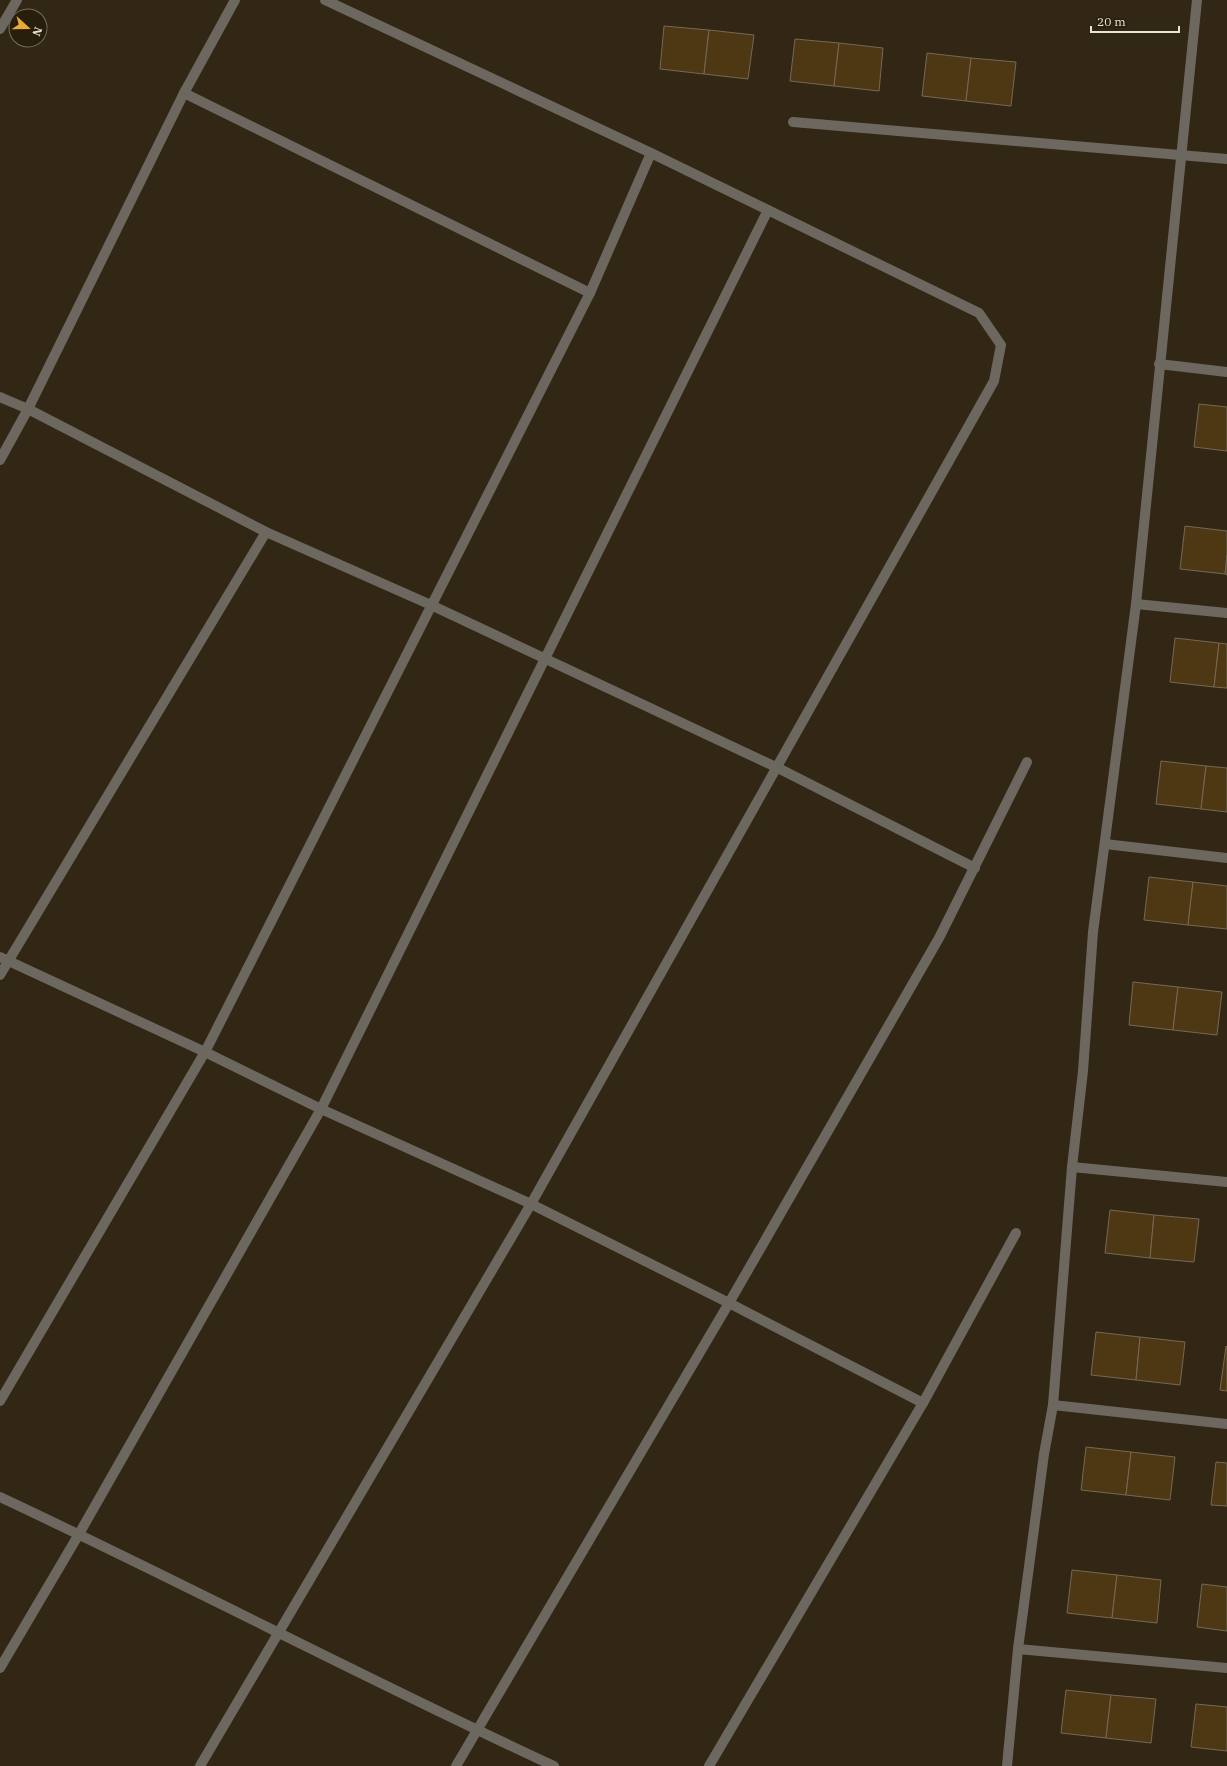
<svg xmlns="http://www.w3.org/2000/svg" width="1227" height="1766" font-family="'IBM Plex Serif',serif">
	<rect width="100%" height="100%" fill="#322715"/>
	<g fill="#4d3813" stroke="#756955">
		<polygon points="664,26 709,30 704,74 660,69"/>
		<polygon points="709,30 754,35 748,79 704,74"/>
		<polygon points="795,39 839,43 834,86 790,81"/>
		<polygon points="839,43 883,48 879,91 834,86"/>
		<polygon points="927,53 971,58 966,101 922,96"/>
		<polygon points="971,58 1016,62 1011,106 966,101"/>
		<polygon points="1199,404 1227,407 1227,451 1194,447"/>
		<polygon points="1185,526 1227,531 1227,555 1225,574 1180,569"/>
		<polygon points="1227,555 1227,575 1225,574"/>
		<polygon points="1175,638 1219,643 1214,687 1170,682"/>
		<polygon points="1219,643 1227,644 1227,688 1214,687"/>
		<polygon points="1161,761 1206,766 1201,809 1156,804"/>
		<polygon points="1206,766 1227,768 1227,812 1201,809"/>
		<polygon points="1149,877 1193,882 1188,925 1144,920"/>
		<polygon points="1193,882 1227,886 1227,929 1188,925"/>
		<polygon points="1133,982 1178,987 1173,1030 1129,1025"/>
		<polygon points="1178,987 1222,992 1217,1035 1173,1030"/>
		<polygon points="1110,1210 1154,1215 1150,1258 1105,1253"/>
		<polygon points="1154,1215 1199,1219 1194,1262 1150,1258"/>
		<polygon points="1096,1332 1140,1337 1136,1380 1091,1375"/>
		<polygon points="1140,1337 1185,1342 1180,1385 1136,1380"/>
		<polygon points="1226,1346 1227,1347 1227,1391 1220,1390"/>
		<polygon points="1086,1447 1131,1452 1126,1495 1081,1490"/>
		<polygon points="1131,1452 1175,1457 1170,1500 1126,1495"/>
		<polygon points="1216,1462 1227,1463 1227,1506 1211,1505"/>
		<polygon points="1072,1570 1117,1575 1112,1618 1067,1613"/>
		<polygon points="1117,1575 1161,1580 1157,1623 1112,1618"/>
		<polygon points="1202,1584 1227,1587 1227,1631 1197,1627"/>
		<polygon points="1066,1690 1111,1695 1106,1738 1061,1733"/>
		<polygon points="1111,1695 1156,1699 1151,1743 1106,1738"/>
		<polygon points="1196,1704 1227,1707 1227,1751 1191,1747"/>
	</g>
	<g fill="none" stroke-linecap="round" stroke-linejoin="round">
		<g stroke="#6d685f" stroke-width="10">
			<polyline points="0,29 17,0"/>
			<polyline points="184,93 590,293"/>
			<polyline points="793,122 1227,159"/>
			<polyline points="1159,364 1227,372"/>
			<polyline points="0,397 28,409 266,532 431,605 778,768 975,868"/>
			<polyline points="0,460 28,409 184,93 235,0"/>
			<polyline points="1136,604 1227,613"/>
			<polyline points="1105,844 1227,858"/>
			<polyline points="0,957 205,1052 321,1109 531,1204 729,1303 923,1403"/>
			<polyline points="0,975 266,532"/>
			<polyline points="1072,1167 1227,1182"/>
			<polyline points="0,1401 205,1052 590,293 651,153"/>
			<polyline points="1053,1405 1227,1424"/>
			<path d="M 0,1497 C 186,1584 368,1680 554,1766"/>
			<polyline points="1018,1649 1227,1668"/>
			<polyline points="0,1668 79,1534 321,1109 768,210"/>
			<polyline points="200,1766 531,1204 994,381 1001,345 979,313 651,153 325,0"/>
			<polyline points="456,1766 729,1303 939,938 1027,762"/>
			<polyline points="709,1766 923,1403 1016,1233"/>
			<polyline points="1007,1766 1018,1649 1044,1454 1053,1405 1072,1167 1083,1071 1093,932 1136,604 1197,0"/>
		</g>
	</g>
	<g transform="translate(28 28) rotate(111)"><circle r="19" fill="#281e0c" stroke="#766d5e"/>
	<path d="M0-3L7 15L0 10L-7 15Z" fill="#e7ac36"/>
	<text y="-6" font-size="11" font-weight="bold" text-anchor="middle" fill="#eae3d8">N</text>
	</g>
	<path d="M1091 26v6h88v-6" fill="none" stroke="#eae3d8" stroke-width="2"/>
	<text x="1097" y="26" font-size="12" fill="#eae3d8" stroke="#281e0c" stroke-width="3" paint-order="stroke">20 m</text>
</svg>
